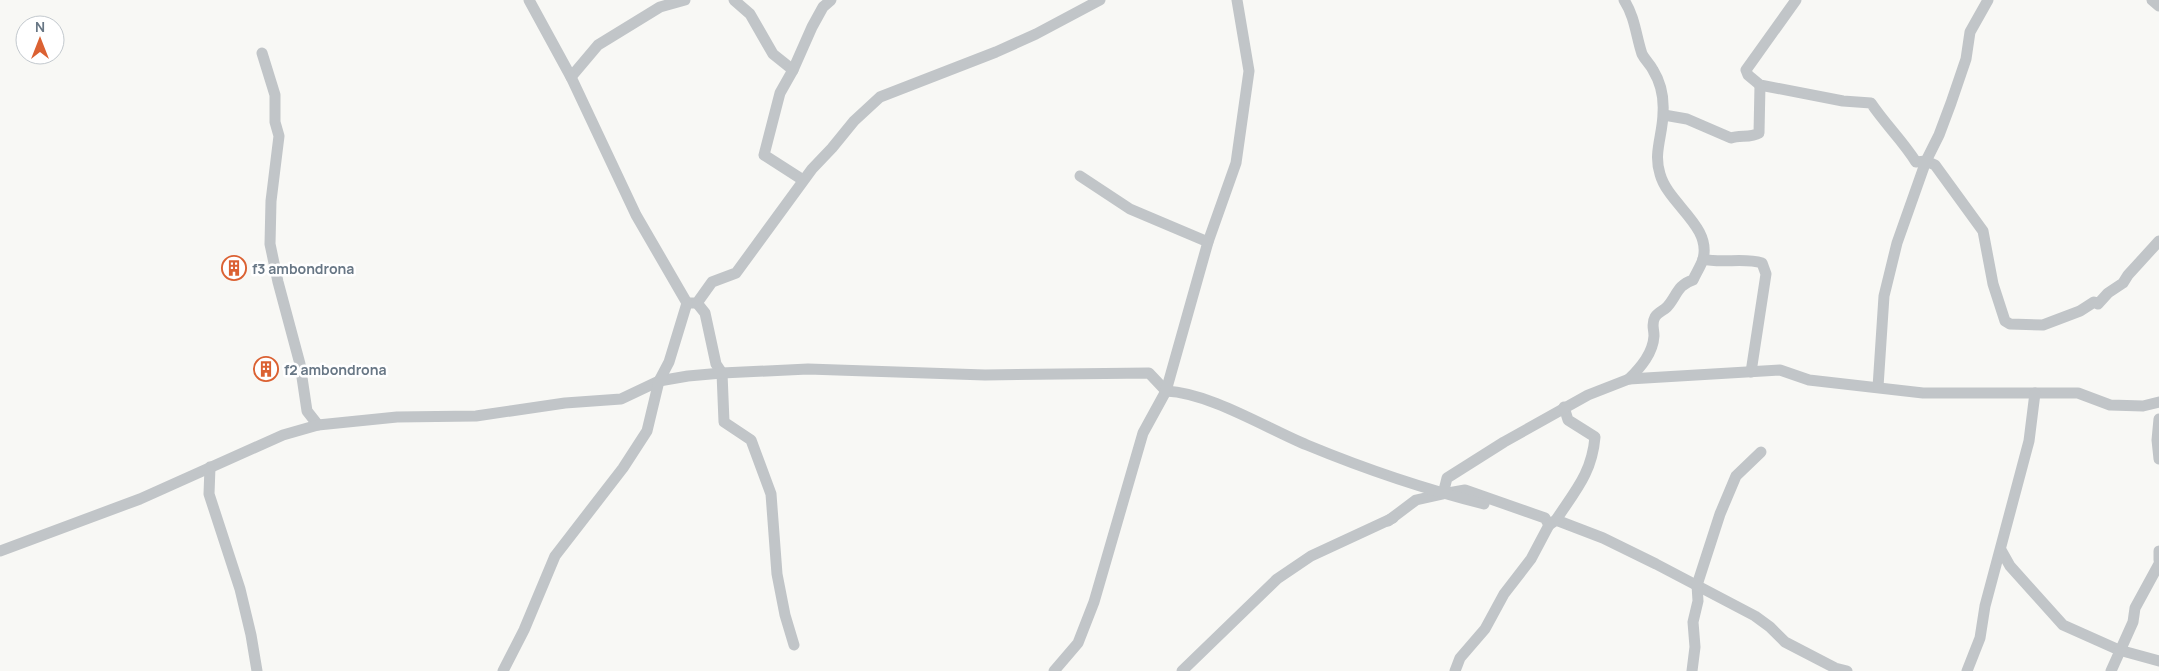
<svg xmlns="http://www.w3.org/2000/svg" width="2159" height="671" font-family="Manrope,sans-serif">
	<rect width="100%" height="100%" fill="#f8f8f5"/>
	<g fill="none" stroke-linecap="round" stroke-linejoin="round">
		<g stroke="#c1c5c8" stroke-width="11">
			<polyline points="734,0 750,14 773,54 793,70"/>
			<path d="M 1624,0 C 1635,17 1636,36 1642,54 C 1645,60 1650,64 1653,70 C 1661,83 1664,98 1663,113 C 1663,134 1653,153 1660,174 C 1668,204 1712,226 1703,259 C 1701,266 1696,273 1693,280 C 1677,285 1677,296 1667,307 C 1663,311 1658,312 1655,317 C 1651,324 1654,328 1654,336 C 1653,353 1641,367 1629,379"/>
			<path d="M 1796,0 L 1746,70 L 1748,75 L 1760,85 L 1843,101 L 1871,103 C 1885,124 1903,141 1916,162 L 1926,161 L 1935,165 L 1983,231 L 1993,284 L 2005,321 L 2010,324 L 2043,325 L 2080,311 L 2094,302 L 2098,304 L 2108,293 L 2123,283 L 2128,275 L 2159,241"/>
			<polyline points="2152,0 2159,6"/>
			<polyline points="262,53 275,95 275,122 279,136 271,201 270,244 278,282 300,364 307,411 318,425"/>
			<polyline points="571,77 598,45 660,7 685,0"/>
			<path d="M 1664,115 L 1687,119 L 1731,138 C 1740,135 1751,138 1759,133 L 1760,85"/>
			<polyline points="1080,176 1130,209 1208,242"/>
			<polyline points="803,180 764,155 780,93 793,70 812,27 823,7 831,0"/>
			<path d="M 1703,259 C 1722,264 1743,257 1762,263 L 1766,274 L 1751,372"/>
			<polyline points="687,303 697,303 712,282 736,273 812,169 832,148 854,121 880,97 996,52 1036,34 1100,0"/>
			<polyline points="697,303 705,313 716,364 722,373 724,422 751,440 771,494 777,574 785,615 794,645"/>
			<polyline points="1878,387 1884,296 1897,243 1926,161 1939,135 1951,103 1966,59 1970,32 1988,0"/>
			<polyline points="2159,419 2157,440 2159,459"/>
			<polyline points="210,467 209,494 240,589 251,635 257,671"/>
			<polyline points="1448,493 1465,490 1545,518 1549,525 1556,520 1603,538 1656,564 1755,616 1770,627 1785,642 1835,668 1847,671"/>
			<path d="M 1556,520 C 1575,491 1592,473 1595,437 L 1568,420 L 1564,407"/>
			<polyline points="1388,521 1416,500 1443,494 1447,478 1504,442 1588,395 1629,379 1780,370 1809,380 1923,393 2078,393 2110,405 2143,406 2159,402"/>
			<polyline points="2001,550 2010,566 2063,625 2119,650 2159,661"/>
			<path d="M 0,551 L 140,499 L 283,435 L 318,425 L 397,417 L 476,416 L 565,403 L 621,399 L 659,381 L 688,376 L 722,373 L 808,369 L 985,375 L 1149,373 L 1166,391 C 1210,393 1266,428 1307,445 C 1365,469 1424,489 1484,504"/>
			<polyline points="2159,551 2159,560"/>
			<polyline points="503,671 524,630 555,556 623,468 647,431 659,381 669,362 687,303 636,215 571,77 529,0"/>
			<polyline points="1054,671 1078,643 1094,602 1143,433 1166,391 1208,242 1236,163 1249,71 1237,0"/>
			<polyline points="1182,671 1277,579 1311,556 1393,518"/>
			<polyline points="1455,671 1460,658 1485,629 1504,594 1531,559 1549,525"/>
			<polyline points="1692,671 1695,647 1693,622 1698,601 1697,585 1720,514 1736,476 1761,452"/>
			<polyline points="1967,671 1980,638 1985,606 2029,441 2035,393"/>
			<polyline points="2111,671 2133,622 2135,608 2159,564"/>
		</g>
	</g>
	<defs>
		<symbol id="building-ring" viewBox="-11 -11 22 22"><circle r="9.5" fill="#fff" stroke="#db6132" stroke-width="1.5"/><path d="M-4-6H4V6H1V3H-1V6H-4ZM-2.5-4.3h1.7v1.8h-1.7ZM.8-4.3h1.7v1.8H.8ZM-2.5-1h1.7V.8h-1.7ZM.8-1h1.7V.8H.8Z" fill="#db6132"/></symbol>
	</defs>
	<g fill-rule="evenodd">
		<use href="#building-ring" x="220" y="254" width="28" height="28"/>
		<use href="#building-ring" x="252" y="355" width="28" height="28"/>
	</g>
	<g text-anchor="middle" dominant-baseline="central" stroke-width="5" stroke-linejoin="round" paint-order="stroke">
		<g font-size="14" font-weight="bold" fill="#687785" stroke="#fff" text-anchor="start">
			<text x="252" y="268">f3 ambondrona</text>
			<text x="284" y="369">f2 ambondrona</text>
		</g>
	</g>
	<g transform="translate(40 40)"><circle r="24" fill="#ffffff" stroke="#c3c9ce"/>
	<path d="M0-4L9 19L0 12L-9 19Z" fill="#db6132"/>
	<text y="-8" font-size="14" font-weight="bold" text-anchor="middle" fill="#687785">N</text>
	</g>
</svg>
